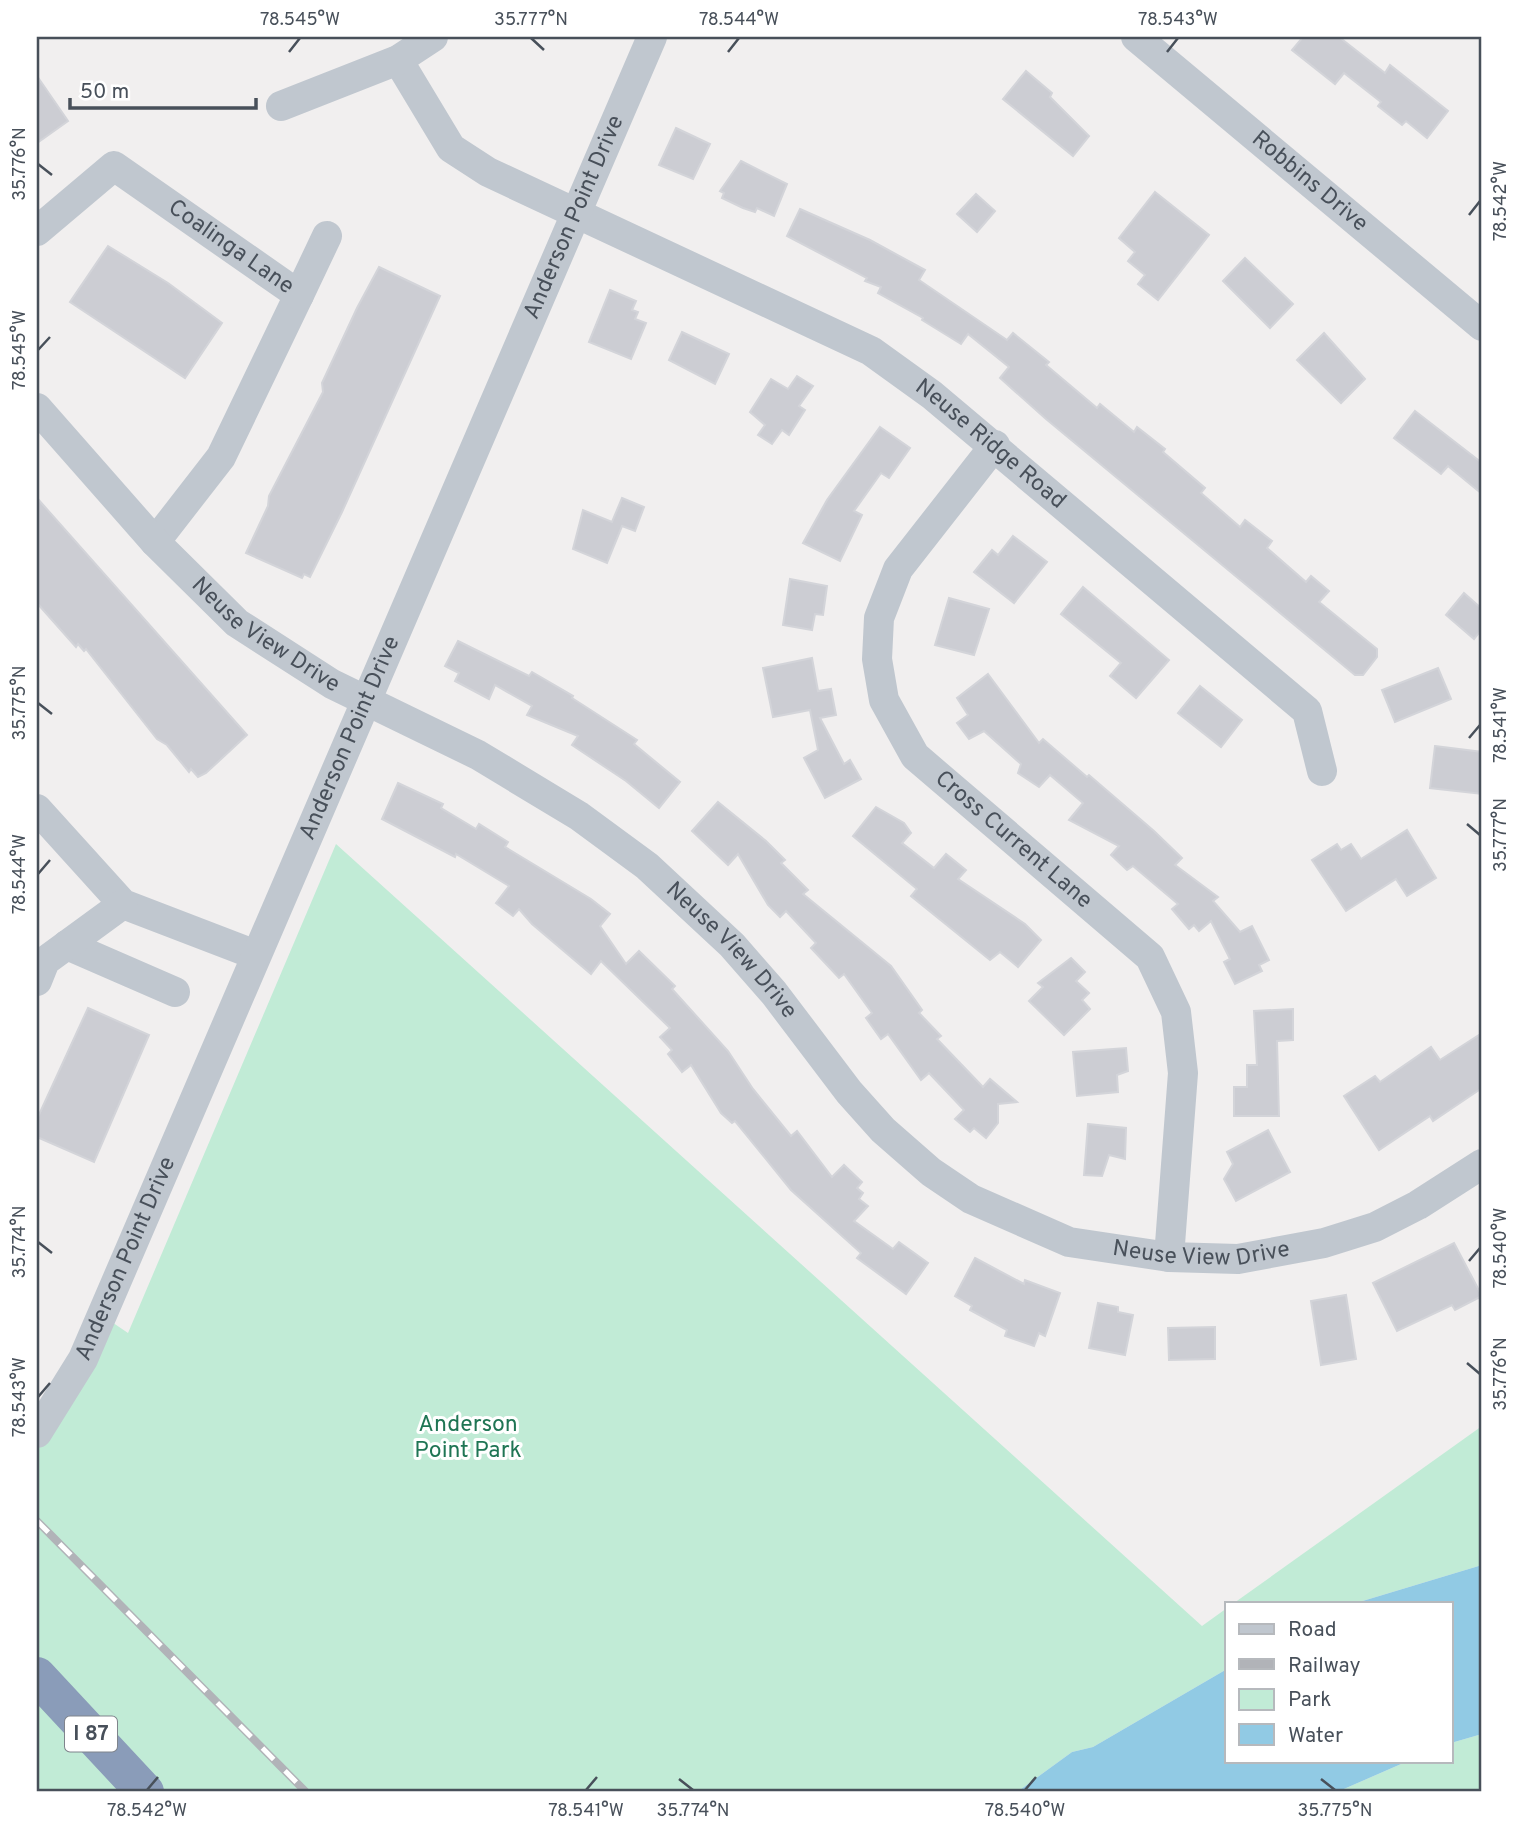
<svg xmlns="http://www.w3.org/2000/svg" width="1519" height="1829" font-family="Overpass,sans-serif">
	<rect width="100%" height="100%" fill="#f1efef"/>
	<g fill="#c1ebd6">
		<polygon points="336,844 1202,1626 1227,1608 1227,1669 1093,1747 1072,1752 1017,1792 37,1792 37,1408 97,1312 128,1333"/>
		<polygon points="1482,1426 1482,1565 1356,1603 1234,1603"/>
		<polygon points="1482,1734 1482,1792 1337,1792 1408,1761 1451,1761 1451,1743"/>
	</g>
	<g fill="#91cae4">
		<polygon points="1482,1565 1482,1734 1451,1743 1451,1603 1356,1603"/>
		<polygon points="1227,1669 1227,1761 1408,1761 1337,1792 1017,1792 1072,1752 1093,1747"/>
	</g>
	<g fill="#cccdd3" stroke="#d3d4d9" stroke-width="2">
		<polygon points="1303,37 1339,37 1385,73 1390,65 1448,111 1427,138 1406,121 1402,125 1378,106 1381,102 1344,73 1335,84 1292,50"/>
		<polygon points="1026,71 1052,93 1050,97 1089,136 1073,156 1003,99"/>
		<polygon points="37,76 68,121 37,143"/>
		<polygon points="676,128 710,144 693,179 659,165"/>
		<polygon points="741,161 787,184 774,216 757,208 755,212 743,208 722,198 724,193 720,191"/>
		<polygon points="1155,192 1209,235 1158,300 1138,284 1145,275 1128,261 1135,252 1119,238"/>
		<polygon points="976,194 995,211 977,232 957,214"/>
		<polygon points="800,209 870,240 925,270 919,280 1007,340 1013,333 1049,362 1046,365 1097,408 1100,404 1134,432 1137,427 1165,449 1163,452 1205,488 1201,493 1240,527 1245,520 1272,541 1267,548 1306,582 1311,576 1329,591 1319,602 1377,649 1377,657 1363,675 1355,675 1046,419 1000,378 1009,367 968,334 961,344 922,320 923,318 878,293 881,287 865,281 867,278 787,236"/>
		<polygon points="108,246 168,283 222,323 185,378 70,302"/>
		<polygon points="1245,258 1293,304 1270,328 1223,281"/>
		<polygon points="379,267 440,296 342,512 310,577 304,574 302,578 246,553 268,506 269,496 323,392 322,383 357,308"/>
		<polygon points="610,290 636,301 632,310 638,312 635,319 646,323 631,359 589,342"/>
		<polygon points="682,332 729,354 715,384 669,360"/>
		<polygon points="1324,333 1365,379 1341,403 1297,360"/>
		<polygon points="797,376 813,386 799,406 805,410 789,435 782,430 772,444 758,435 765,425 750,412 771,379 788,389"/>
		<polygon points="1415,411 1482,463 1482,494 1448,466 1441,474 1394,438"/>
		<polygon points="880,427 910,448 889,478 881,473 854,511 862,515 840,561 803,543 827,500"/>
		<polygon points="37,498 247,735 206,773 198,777 191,769 189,772 167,745 157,739 86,649 84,651 78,644 76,647 37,603"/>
		<polygon points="622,498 644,507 635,531 622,526 607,563 573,549 583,510 612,522"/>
		<polygon points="1013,536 1047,562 1014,603 974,572 992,550 998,555"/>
		<polygon points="790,579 827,586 823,615 815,614 812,630 783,625"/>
		<polygon points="1083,587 1169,660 1136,698 1110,676 1121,663 1061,614"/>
		<polygon points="1464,593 1482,609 1482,629 1474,639 1446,615"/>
		<polygon points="949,598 989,609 974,655 935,645"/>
		<polygon points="458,641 529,676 532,672 573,696 572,698 637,740 634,744 680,782 659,808 626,781 572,745 578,736 527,715 532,706 495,685 489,699 455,681 459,673 445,666"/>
		<polygon points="812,658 818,691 831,689 836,715 820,718 844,764 850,760 861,779 825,798 804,758 818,750 810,710 773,717 763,668"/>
		<polygon points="1438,668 1451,699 1395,722 1382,690"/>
		<polygon points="988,674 1039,743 1043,739 1087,777 1089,775 1154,831 1182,858 1175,865 1218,897 1213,901 1240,932 1252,926 1269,960 1259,965 1262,971 1235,984 1224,962 1230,959 1211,921 1199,931 1194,925 1189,929 1172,909 1178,904 1133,866 1127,870 1111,855 1119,846 1069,820 1083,803 1050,775 1039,787 1018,773 1021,764 984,731 969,739 957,723 968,715 957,698"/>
		<polygon points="1200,686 1242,720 1221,747 1178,713"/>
		<polygon points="1435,746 1482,752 1482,794 1430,788"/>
		<polygon points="398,783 443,804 441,808 476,829 479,824 508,842 505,847 591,899 610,914 600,926 626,964 639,951 675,986 672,989 728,1051 753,1089 791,1136 797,1131 832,1177 844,1165 862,1182 857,1188 863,1193 859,1199 868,1206 854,1221 893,1249 899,1242 928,1263 906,1294 857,1258 861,1253 791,1190 735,1121 732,1123 721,1113 691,1065 682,1072 668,1054 672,1050 660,1037 670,1028 601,961 591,974 532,924 519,909 513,916 496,903 509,886 456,854 455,857 382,819"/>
		<polygon points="718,802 766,841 785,860 781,863 808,890 803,894 891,966 922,1010 919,1013 941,1036 937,1039 983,1087 990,1079 1017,1102 998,1104 998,1123 986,1138 974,1128 970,1132 955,1119 964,1110 929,1073 921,1080 888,1034 881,1039 866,1018 872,1013 844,974 839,978 811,948 816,943 786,911 780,917 768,905 738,854 728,865 692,831"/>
		<polygon points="876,807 904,823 911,833 902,843 934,868 946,854 966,870 958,879 1025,924 1041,940 1018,967 1000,952 990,960 911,896 917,889 853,836"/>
		<polygon points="1407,830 1436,878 1407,896 1396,879 1346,911 1312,860 1337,844 1341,850 1351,844 1361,859"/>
		<polygon points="1071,958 1085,972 1076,981 1089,993 1082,1000 1090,1009 1064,1035 1029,1001 1043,987 1038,983"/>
		<polygon points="88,1008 149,1035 94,1162 37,1137 37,1119"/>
		<polygon points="1293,1009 1293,1040 1277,1041 1279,1116 1234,1116 1234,1087 1247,1087 1247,1065 1257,1065 1254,1011"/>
		<polygon points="1482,1033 1482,1088 1433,1121 1430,1116 1379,1150 1344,1096 1375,1076 1380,1082 1431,1047 1440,1060"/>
		<polygon points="1126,1048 1128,1071 1117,1075 1118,1092 1077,1096 1073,1052"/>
		<polygon points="1088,1124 1126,1128 1125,1159 1109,1155 1102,1176 1084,1175"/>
		<polygon points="1268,1130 1290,1172 1236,1201 1224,1179 1233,1164 1227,1152"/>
		<polygon points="1454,1243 1482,1296 1455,1310 1452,1305 1397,1331 1373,1283"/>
		<polygon points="975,1258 1024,1284 1025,1280 1060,1293 1045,1336 1039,1333 1034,1346 1005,1336 1007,1330 970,1310 972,1306 955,1296"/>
		<polygon points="1346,1295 1356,1359 1321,1365 1311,1301"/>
		<polygon points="1098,1303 1118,1307 1118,1312 1133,1315 1125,1355 1089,1348"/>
		<polygon points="1215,1327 1215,1359 1169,1360 1168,1328"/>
	</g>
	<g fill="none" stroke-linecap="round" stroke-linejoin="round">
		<g stroke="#c0c7cf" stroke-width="30">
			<path id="s1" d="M 1136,37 L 1482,326"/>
			<path id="s2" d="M 398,60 L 451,148 L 488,172 L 871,351 L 932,395 L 1307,711 L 1322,771"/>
			<polyline points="281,106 398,60 433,37"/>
			<path id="s3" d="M 37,231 L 114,166 L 299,295 L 221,457 L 155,542"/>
			<polyline points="299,295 327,236"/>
			<path id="s4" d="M 37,408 L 155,542 L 237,623 L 332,684 L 478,755 L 579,816 L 647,866 L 732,945 L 774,993 L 849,1092 L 883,1130 L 931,1172 L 971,1199 L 1069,1242 L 1169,1257 L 1238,1259 L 1324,1243 L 1375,1227 L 1418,1205 L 1482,1164"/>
			<path id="s5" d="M 995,445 L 898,569 L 879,618 L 877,659 L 884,700 L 915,756 L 1150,957 L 1176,1012 L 1183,1073 L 1169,1257"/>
			<polyline points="37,809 123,904 256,955"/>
			<polyline points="67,945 175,992"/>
			<polyline points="37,981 45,961 123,904"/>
			<path id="s6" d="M 37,1433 L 83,1359 L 652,37"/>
		</g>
		<polyline stroke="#8a9cb9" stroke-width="38" points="37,1676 145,1792"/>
		<defs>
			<polyline id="rail" points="37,1521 306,1792"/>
		</defs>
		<use href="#rail" stroke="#b1b3b8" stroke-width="8"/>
		<use href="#rail" stroke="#fff" stroke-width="5" stroke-dasharray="16" stroke-linecap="butt"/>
	</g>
	<path fill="none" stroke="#48505a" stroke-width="2.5" d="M 531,38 L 544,50M 289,52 L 300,38M 728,52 L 739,38M 1167,52 L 1178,38M 38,164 L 52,175M 1469,215 L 1480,201M 38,350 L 50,337M 38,703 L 52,714M 1469,738 L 1480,725M 1467,824 L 1480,835M 38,874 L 50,860M 38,1242 L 52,1253M 1469,1261 L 1480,1248M 1467,1363 L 1480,1374M 38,1397 L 50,1383M 679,1779 L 693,1790M 1321,1779 L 1335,1790M 147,1790 L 158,1777M 586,1790 L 597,1777M 1025,1790 L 1036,1777"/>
	<g text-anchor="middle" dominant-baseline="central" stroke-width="6" stroke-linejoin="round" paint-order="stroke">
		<rect fill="#fff" stroke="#7f848c" stroke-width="2" x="65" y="1716.5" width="52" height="35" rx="5"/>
		<g font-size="21" font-weight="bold" fill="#48505a">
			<text x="91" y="1734">I 87</text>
		</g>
		<g font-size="23" fill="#48505a" stroke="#fff">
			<text stroke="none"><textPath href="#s1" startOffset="226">Robbins Drive</textPath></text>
			<text stroke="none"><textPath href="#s6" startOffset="1330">Anderson Point Drive</textPath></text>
			<text stroke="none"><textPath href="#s3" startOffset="243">Coalinga Lane</textPath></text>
			<text stroke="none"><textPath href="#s2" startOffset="721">Neuse Ridge Road</textPath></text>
			<text stroke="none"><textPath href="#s4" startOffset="324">Neuse View Drive</textPath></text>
			<text stroke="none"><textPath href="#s6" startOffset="763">Anderson Point Drive</textPath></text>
			<text stroke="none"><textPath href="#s5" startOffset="486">Cross Current Lane</textPath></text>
			<text stroke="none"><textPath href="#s4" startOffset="891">Neuse View Drive</textPath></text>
			<text stroke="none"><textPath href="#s4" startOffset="1479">Neuse View Drive</textPath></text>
			<text stroke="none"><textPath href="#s6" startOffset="196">Anderson Point Drive</textPath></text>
		</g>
		<g font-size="23" fill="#1f7554" stroke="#fff">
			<text x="468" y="1425">Anderson<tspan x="468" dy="26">Point Park</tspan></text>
		</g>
	</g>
	<rect width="1519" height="1829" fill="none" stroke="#ffffff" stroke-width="77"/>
	<rect x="1225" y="1602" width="228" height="161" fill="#ffffff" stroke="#b6b9bd" stroke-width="2"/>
	<rect x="1239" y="1624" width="35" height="10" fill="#c0c7cf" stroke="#b6b9bd" stroke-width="2"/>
	<text x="1288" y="1636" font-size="21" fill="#48505a">Road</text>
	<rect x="1239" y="1659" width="35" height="10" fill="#b1b3b8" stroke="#b6b9bd" stroke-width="2"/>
	<text x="1288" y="1672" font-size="21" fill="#48505a">Railway</text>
	<rect x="1239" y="1689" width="35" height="21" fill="#c1ebd6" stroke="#b6b9bd" stroke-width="2"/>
	<text x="1288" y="1706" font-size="21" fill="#48505a">Park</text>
	<rect x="1239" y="1724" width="35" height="21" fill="#91cae4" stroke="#b6b9bd" stroke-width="2"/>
	<text x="1288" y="1742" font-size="21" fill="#48505a">Water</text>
	<path d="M70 98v10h186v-10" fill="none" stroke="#48505a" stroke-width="3.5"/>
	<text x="80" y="98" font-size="21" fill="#48505a" stroke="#ffffff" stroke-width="5" paint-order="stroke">50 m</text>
	<rect x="38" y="38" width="1442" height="1752" fill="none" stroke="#48505a" stroke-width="2.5"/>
	<g font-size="18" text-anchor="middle" fill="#48505a">
		<text x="300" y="25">78.545°W</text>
		<text x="531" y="25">35.777°N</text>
		<text x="739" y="25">78.544°W</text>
		<text x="1178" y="25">78.543°W</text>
		<text transform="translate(19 164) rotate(-90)" y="6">35.776°N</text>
		<text transform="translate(1500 201) rotate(-90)" y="6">78.542°W</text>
		<text transform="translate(19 350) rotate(-90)" y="6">78.545°W</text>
		<text transform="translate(19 703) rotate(-90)" y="6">35.775°N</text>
		<text transform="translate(1500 725) rotate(-90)" y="6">78.541°W</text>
		<text transform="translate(1500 835) rotate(-90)" y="6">35.777°N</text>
		<text transform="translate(19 874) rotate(-90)" y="6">78.544°W</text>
		<text transform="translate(19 1242) rotate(-90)" y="6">35.774°N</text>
		<text transform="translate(1500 1248) rotate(-90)" y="6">78.540°W</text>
		<text transform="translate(1500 1374) rotate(-90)" y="6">35.776°N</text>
		<text transform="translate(19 1397) rotate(-90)" y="6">78.543°W</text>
		<text x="147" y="1816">78.542°W</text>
		<text x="586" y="1816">78.541°W</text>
		<text x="693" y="1816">35.774°N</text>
		<text x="1025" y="1816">78.540°W</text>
		<text x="1335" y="1816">35.775°N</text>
	</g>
</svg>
